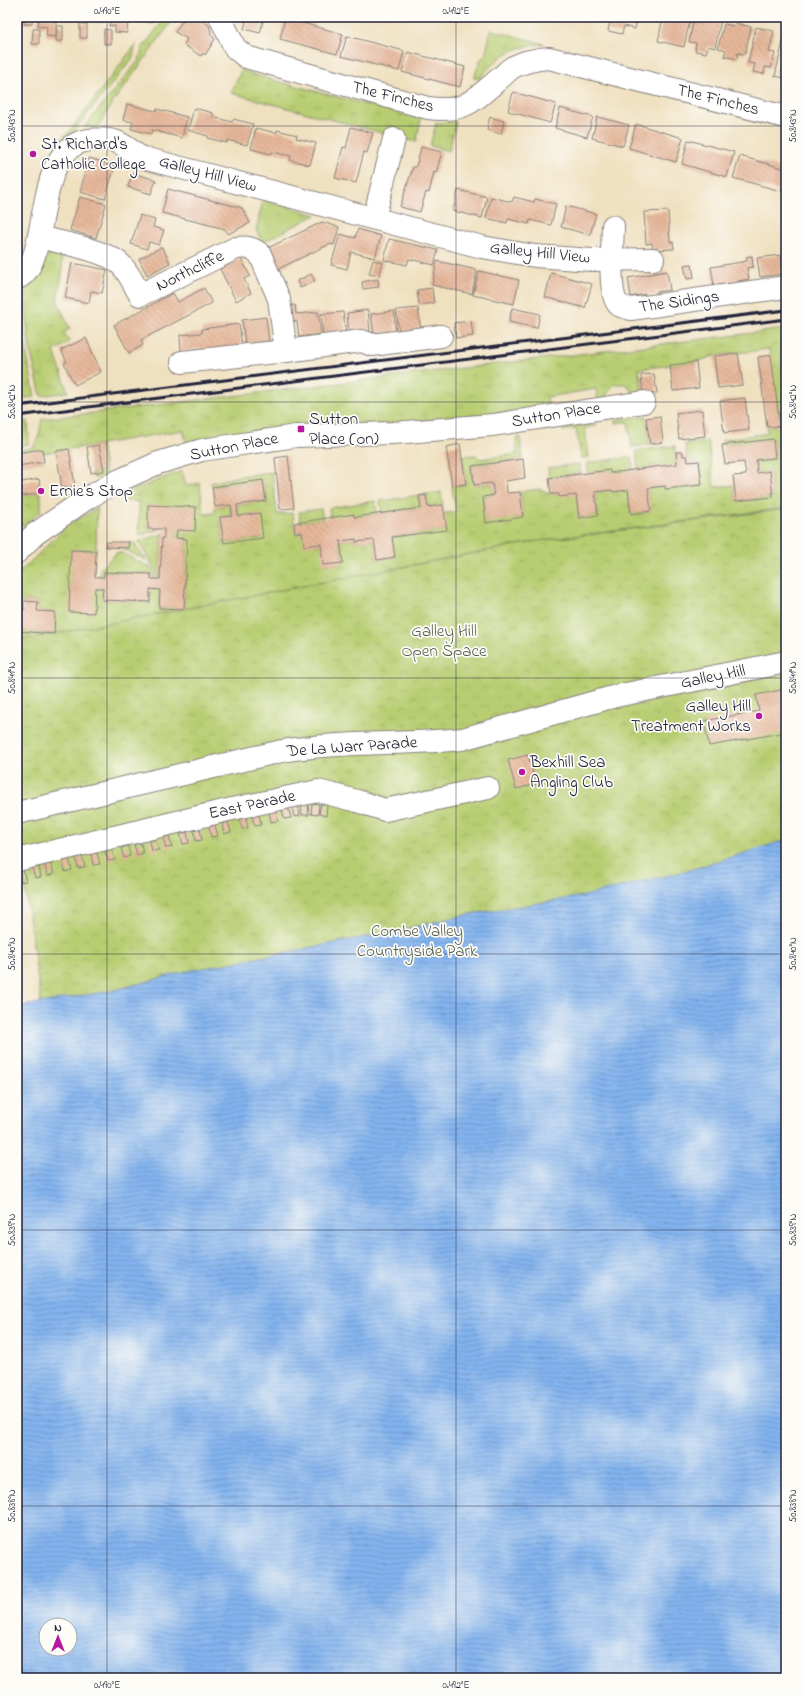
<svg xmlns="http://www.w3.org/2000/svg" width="803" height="1695" font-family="'Indie Flower',sans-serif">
	<defs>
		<pattern id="grass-tufts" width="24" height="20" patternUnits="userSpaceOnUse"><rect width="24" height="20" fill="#b8cd71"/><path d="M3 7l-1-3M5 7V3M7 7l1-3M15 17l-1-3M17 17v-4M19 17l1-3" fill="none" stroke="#9eb063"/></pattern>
		<pattern id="park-crowns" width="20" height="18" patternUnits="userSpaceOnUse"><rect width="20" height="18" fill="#b8cd71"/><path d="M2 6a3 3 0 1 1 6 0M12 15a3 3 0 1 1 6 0" fill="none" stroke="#9eb063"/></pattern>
		<pattern id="water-rules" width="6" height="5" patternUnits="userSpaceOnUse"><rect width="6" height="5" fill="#83b4ef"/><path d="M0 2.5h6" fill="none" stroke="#6b92c3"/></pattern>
		<pattern id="building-back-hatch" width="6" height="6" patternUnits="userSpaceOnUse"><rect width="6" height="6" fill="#e6b79a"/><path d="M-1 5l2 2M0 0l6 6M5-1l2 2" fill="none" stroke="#c59d86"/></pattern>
	</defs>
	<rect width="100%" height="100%" fill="#fdfcf7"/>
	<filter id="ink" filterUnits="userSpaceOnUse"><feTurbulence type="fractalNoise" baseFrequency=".025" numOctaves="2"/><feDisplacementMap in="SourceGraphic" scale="8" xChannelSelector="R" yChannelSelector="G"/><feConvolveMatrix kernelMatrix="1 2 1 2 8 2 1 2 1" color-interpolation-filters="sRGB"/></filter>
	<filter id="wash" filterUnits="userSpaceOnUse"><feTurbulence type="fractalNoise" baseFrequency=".012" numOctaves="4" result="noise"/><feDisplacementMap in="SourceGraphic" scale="16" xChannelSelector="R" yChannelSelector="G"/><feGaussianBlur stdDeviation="0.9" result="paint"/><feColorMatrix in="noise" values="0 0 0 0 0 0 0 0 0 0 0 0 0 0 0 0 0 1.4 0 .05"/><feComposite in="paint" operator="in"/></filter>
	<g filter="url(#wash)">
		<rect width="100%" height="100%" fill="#efe0bf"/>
		<g fill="url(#grass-tufts)" stroke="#6d7856">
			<polygon points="166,17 175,17 113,102 98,127 84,127 139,60 143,47"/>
			<path d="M 491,30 L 545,44 C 510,47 501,54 479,79 L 474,78 L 480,60 L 485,56 Z"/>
			<polygon points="136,44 132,59 73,132 56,145 72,128"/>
			<polygon points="242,69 251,74 421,119 416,142 231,93"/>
			<polygon points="456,122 449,151 430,146 436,123"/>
			<polygon points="263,200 316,215 263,242 256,230"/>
			<polygon points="55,254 62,255 62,275 57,300 70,329 64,332 69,342 54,351 68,392 41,396 29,345 24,290 36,280 43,268 46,258 48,255"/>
			<polygon points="17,293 25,345 35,397 17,399 17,377 22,376"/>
			<polygon points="786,329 786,508 538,541 17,641 17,631 53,634 55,612 38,611 38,602 25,601 24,604 17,600 17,577 22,570 68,525 97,508 96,551 72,550 95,588 103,588 103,600 150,602 150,589 160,590 159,608 184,608 187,539 176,538 177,530 149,505 148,529 161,529 139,535 139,502 126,501 125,493 182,471 186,486 200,483 203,514 215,513 215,507 231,505 232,516 220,517 224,543 263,538 238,516 237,505 266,501 263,480 212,487 211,483 239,476 272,472 277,514 293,513 295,532 302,532 321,544 324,565 343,562 340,541 356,539 356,542 374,540 377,560 395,557 392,537 446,530 444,513 456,512 452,486 466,484 462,456 476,455 480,459 517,454 516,438 520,437 523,459 472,466 474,485 492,483 494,495 483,497 486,522 523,517 520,492 539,489 551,494 576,495 579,518 598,515 595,492 612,490 613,492 628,490 631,514 650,511 648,488 665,486 666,489 702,485 699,461 688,462 685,444 708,441 714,487 734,485 736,501 773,497 770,471 757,473 756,460 775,458 773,439 722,445 722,440 767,433 767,427 780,425 769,349 714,356 696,362 639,369 643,395 633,393 626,384 614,384 604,399 598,401 596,389 547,397 549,409 315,430 314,424 302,424 302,430 187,445 183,430 101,444 106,477 99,480 93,477 91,473 103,471 99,445 42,453 17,453 17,450 33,448 39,435 42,419"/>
			<polygon points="646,416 650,444 632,447 628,422 615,423 615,420"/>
			<polygon points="28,421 29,444 17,446 17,422"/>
			<polygon points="596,423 597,426 585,428 589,457 581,458 576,429 563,431 563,428"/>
			<polygon points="675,446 677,464 638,469 636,451"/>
			<polygon points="632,457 633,470 610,473 610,470 588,473 587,463"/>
			<polygon points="579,464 581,473 549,478 548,468"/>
			<polygon points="441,492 443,505 428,507 426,495 419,496 421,508 382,513 380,501"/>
			<polygon points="41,493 41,511 23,526 17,520 17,497"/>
			<polygon points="375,501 377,514 354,517 330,518 329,508"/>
			<polygon points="321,509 323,519 300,522 299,512"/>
			<polygon points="164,533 164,538 162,538 160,579 139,542"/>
			<polygon points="129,542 134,543 146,560 120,548 128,548"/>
			<polygon points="116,553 122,553 151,568 157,579 151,579 151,574 104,572 104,577 100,577 100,569"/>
		</g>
		<g fill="url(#park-crowns)" stroke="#6d7856">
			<polygon points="786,340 786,416 780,341"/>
			<polygon points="786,509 786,1280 45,1032 17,831 17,641 538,541"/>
		</g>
		<path fill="url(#water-rules)" stroke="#526b95" fill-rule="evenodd" d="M 786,840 L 786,1678 L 17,1678 L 17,1007 L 115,990 L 183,972 L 397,931 L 465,915 L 584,896 L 690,870 ZM 46,1625 L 70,1625 L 70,1649 L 46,1649 Z"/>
		<g id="blocks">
			<g fill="url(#building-back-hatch)">
				<rect x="24" y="17" width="8" height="7"/>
				<polygon points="39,17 56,17 56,37 46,36 47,27 38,26"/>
				<polygon points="62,17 80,17 80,21 62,20"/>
				<polygon points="86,17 104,17 104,23 86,22"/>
				<polygon points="110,17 128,17 127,33 115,32 115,26 109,26"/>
				<polygon points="135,17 153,17 152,22 135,21"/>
				<polygon points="185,17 197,17 209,25 211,32 210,34 215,39 205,55 203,53 201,56 184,45 187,39 175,32"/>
				<polygon points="238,17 264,17 260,33 244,29 246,21 237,19"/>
				<polygon points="566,17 579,17 578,20"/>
				<polygon points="582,17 594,17 592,23 581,20"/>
				<polygon points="595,17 609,17 608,21"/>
				<polygon points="611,17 638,17 635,29 624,26 622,34 608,31"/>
				<polygon points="663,17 679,17 690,20 684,47 658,41"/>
				<polygon points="705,17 721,20 715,48 708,46 706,53 695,51 696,43 689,42 694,18 704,20"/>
				<polygon points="285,18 343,34 337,54 280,39"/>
				<polygon points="735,23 751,27 745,54 738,53 737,59 724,56 726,50 718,48 724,24 734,26"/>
				<rect x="80" y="24" width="7" height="14"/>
				<polygon points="57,26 63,26 63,41 56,41"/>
				<polygon points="756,27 774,31 769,52 775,53 771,68 765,67 764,74 753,72 755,64 748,63"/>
				<polygon points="33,29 39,29 39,44 32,44"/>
				<polygon points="104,29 111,30 111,44 104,44"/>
				<polygon points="785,33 786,34 786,72 784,78 775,76"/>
				<polygon points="347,36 404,51 399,71 341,56"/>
				<polygon points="408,52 465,67 460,87 402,72"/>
				<polygon points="513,92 556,104 550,123 508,111"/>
				<polygon points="127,104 156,111 157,109 187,117 182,138 152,130 151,134 131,129 133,122 123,120"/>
				<polygon points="194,108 213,113 213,117 232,122 233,119 253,124 247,145 227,140 227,143 207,138 208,136 188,130"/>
				<polygon points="560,108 593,117 587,137 555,128"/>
				<polygon points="490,117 504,121 501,134 487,130"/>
				<polygon points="597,117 629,125 623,146 592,138"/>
				<polygon points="636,124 683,138 676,162 629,148"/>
				<polygon points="351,127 373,133 367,153 364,152 356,183 335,178 343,147 346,148"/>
				<polygon points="256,128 276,133 277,130 297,135 296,138 316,143 310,165 290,160 291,156 272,152 271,154 251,149"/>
				<polygon points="688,140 734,152 727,177 682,164"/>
				<polygon points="421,147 442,152 436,173 434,172 429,193 426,192 420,212 400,207 413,167 416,167"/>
				<polygon points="740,156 786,169 781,191 733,178"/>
				<polygon points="89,158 115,166 105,199 80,192"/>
				<polygon points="133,173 156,180 151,194 128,187"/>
				<polygon points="168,189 242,208 250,223 228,234 225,229 162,213"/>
				<polygon points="458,190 487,197 482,218 453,211"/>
				<polygon points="80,197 106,204 96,238 70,230"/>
				<polygon points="491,197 512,202 514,197 534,202 535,199 556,204 551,225 530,220 529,224 508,219 507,223 486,218"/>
				<polygon points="566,206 596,214 590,235 561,227"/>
				<polygon points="668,211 670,242 673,242 674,249 653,250 652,243 646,244 644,212"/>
				<polygon points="140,215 155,220 153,227 164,230 159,245 149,242 147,249 131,244"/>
				<polygon points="322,222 339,227 334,245 330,244 276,270 266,249"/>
				<polygon points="358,229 381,236 375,258 351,252 347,269 331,265 340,234 355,238"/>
				<polygon points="389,239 438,250 434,265 409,259 407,265 384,260"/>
				<polygon points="162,247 170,263 147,275 139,259"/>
				<polygon points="781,255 783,274 760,277 757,258"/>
				<polygon points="752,256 753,267 747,268 749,279 738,281 738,284 729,286 729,283 714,286 711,267 747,261 746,257"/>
				<polygon points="241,258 250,276 244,279 251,293 236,301 220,269"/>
				<polygon points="373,260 383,262 379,276 369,274"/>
				<polygon points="437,261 477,270 472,294 432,285"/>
				<polygon points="72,263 107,270 102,293 91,291 89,303 65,298"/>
				<polygon points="692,264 694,278 687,279 684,265"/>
				<polygon points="479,271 519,280 514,304 473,295"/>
				<polygon points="667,271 670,290 656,292 656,295 646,297 645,294 631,297 628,278"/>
				<polygon points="551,273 592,284 585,308 545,297"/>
				<polygon points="311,274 315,281 300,288 297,281"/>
				<polygon points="378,279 379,287 363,289 362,282"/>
				<polygon points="204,288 212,303 141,340 143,345 129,353 114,325 173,293 178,302"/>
				<polygon points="432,288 434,303 419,305 417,290"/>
				<polygon points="295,305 296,314 318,312 321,334 299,337 297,321 289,322 287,306"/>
				<polygon points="418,308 421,330 399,333 396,310"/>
				<polygon points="512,308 540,314 537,328 509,322"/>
				<polygon points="368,310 370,332 349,335 347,313"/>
				<polygon points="394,311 396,334 374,336 371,314"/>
				<polygon points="343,312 346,334 323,337 321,314"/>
				<polygon points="266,317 269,341 245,344 242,320"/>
				<polygon points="471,321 473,336 456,338 454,323"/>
				<polygon points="239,324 242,346 205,351 204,348 181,351 180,335 202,333 202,329"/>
				<polygon points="86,338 101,372 75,385 64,363 67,362 61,350"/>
				<polygon points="738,353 743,385 718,388 714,356"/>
				<polygon points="771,355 780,426 767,427 758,357"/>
				<polygon points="696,362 699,388 673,391 670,365"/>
				<polygon points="654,374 657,393 643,395 641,375"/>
				<polygon points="745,398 749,430 724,433 720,401"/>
				<polygon points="702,410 705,436 679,439 676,413"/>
				<polygon points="660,416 663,442 650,444 646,418"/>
				<polygon points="773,439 775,458 756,460 757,473 770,471 773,497 736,501 733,476 746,475 744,462 725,464 722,445"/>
				<polygon points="460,444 466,484 452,486 446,447"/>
				<polygon points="99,445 104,471 91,473 87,447"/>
				<polygon points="42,449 44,462 17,466 17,453"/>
				<polygon points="69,449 75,486 62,488 56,451"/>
				<polygon points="676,452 683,452 683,456 687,456 688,462 699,461 702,485 665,489 665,486 648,488 651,511 631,514 628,490 613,492 612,490 595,492 598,515 579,518 576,495 559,497 559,494 551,494 549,478 610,470 610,473 677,464"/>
				<polygon points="288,456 294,508 280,509 275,458"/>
				<polygon points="523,459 525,478 506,481 507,493 520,492 523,517 486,523 483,497 494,495 492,483 474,485 472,466"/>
				<polygon points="39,479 41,493 17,497 17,483"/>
				<polygon points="263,480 266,501 237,505 238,516 260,513 263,538 224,543 220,517 232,516 231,505 215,507 212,487"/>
				<polygon points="426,495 428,507 443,505 447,530 392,537 395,557 377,560 374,540 356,542 356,539 340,541 343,563 323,565 321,544 304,546 302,532 295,533 294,523 354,514 354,517 421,508 419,496"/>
				<polygon points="148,505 196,507 195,531 177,530 176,538 187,539 184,609 159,608 160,590 150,589 150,602 102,600 103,588 95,588 94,613 69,612 71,550 96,551 95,577 104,577 104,572 151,574 151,579 160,579 162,538 164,538 164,529 148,529"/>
				<polygon points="106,542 129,542 128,548 106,547"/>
				<polygon points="24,601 38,602 37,611 55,612 54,634 17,631 17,610 24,610"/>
				<polygon points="786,689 786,732 709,746 704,721 759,711 756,695"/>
				<polygon points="528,755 536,784 516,789 508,760"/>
				<polygon points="312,803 319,804 318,815 311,814"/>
				<polygon points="301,804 308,804 309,815 302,815"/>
				<polygon points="321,804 327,805 326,816 319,814"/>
				<polygon points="298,805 300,816 294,817 292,807"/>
				<polygon points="288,807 291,818 284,819 282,809"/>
				<polygon points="275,810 278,821 271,822 269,812"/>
				<polygon points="259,814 261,825 255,826 252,816"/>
				<polygon points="246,817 248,828 242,829 239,819"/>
				<polygon points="228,822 231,832 224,834 222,824"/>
				<polygon points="215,825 218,836 211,837 209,827"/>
				<polygon points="200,829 202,840 196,841 194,831"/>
				<polygon points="187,832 189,843 183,844 180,834"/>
				<polygon points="169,836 172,847 166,848 163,838"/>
				<polygon points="156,839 159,850 152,851 150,841"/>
				<polygon points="141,843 143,853 137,855 134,844"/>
				<polygon points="128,846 130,856 124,858 121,848"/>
				<polygon points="112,849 115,860 108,861 105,851"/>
				<polygon points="97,853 100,864 93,865 91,854"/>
				<polygon points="82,856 85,867 78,868 76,858"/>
				<polygon points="69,859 72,870 65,872 63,861"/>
				<polygon points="51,864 54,874 47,876 45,865"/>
				<polygon points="39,867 41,877 35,878 32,868"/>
				<polygon points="23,870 26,881 19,882 17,871"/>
			</g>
		</g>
	</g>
	<g filter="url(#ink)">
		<use href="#blocks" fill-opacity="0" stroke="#88817d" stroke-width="1"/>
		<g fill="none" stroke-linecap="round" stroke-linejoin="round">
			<defs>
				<g id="minor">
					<path d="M 220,17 L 235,48 L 246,57 L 428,108 C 465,113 473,101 499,79 C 504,75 508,70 513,67 C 525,61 537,59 549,58 L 786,117"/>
					<polyline points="374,218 394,139"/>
					<path d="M 613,226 C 613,241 607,297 619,305 C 622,307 628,308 631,309 L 786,287"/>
					<path d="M 39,237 C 61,243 100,249 118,262 C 128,270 134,285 140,295 L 236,248 C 246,247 252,247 260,254 L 279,299 L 286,351 L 362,341 L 372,345 L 441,336"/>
					<path d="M 17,278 C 53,265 30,147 89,140 C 97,139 106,138 114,141 C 123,143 132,152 140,157 L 482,247 L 535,256 L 592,260 L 653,259"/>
					<polyline points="182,362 286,351"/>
					<polyline points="17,552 35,534 89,497 118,481 158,463 202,450 296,436 393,433 493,425 644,402"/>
					<path d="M 17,813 L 282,751 C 342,741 402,745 462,739 L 616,696 L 786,662"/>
					<polyline points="17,860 232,809 318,791 357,801 385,810 488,788"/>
				</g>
			</defs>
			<use href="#minor" stroke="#88817d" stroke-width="24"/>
			<use href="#minor" stroke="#fff" stroke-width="22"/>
			<g stroke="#22223b" stroke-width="3">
				<polyline points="17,406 786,310"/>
				<polyline points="17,416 786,319"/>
			</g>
		</g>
	</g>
	<path fill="none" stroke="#22223b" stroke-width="1" stroke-opacity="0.45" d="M 107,17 L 107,1678M 456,17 L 456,1678M 17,126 L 786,126M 17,402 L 786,402M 17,678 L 786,678M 17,954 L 786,954M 17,1230 L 786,1230M 17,1506 L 786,1506"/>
	<g fill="#b5179e" stroke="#fdfcf7" stroke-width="1.5">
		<circle cx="33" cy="154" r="4"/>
		<rect x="297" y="425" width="8" height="8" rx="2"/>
		<circle cx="41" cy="491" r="4"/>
		<circle cx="759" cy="716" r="4"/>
		<circle cx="522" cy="772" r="4"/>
	</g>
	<g text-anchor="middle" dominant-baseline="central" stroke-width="3.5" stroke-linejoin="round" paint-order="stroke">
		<g font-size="17" fill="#22223b" stroke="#fdfcf7">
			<text transform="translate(393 97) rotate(14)">The Finches</text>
			<text transform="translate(718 100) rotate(14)">The Finches</text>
			<text transform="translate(208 174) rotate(15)">Galley Hill View</text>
			<text transform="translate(540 253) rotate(6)">Galley Hill View</text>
			<text transform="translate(190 271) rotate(-26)">Northcliffe</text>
			<text transform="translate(679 302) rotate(-8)">The Sidings</text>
			<text transform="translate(556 415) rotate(-9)">Sutton Place</text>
			<text transform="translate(234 447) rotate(-11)">Sutton Place</text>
			<text transform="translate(713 677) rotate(-11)">Galley Hill</text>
			<text transform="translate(352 747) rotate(-4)">De La Warr Parade</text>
			<text transform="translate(252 805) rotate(-12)">East Parade</text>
		</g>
		<g font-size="17" fill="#22223b" stroke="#fdfcf7" text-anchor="start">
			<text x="41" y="144">St. Richard's<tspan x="41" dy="20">Catholic College</tspan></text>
			<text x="309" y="419">Sutton<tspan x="309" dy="20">Place (on)</tspan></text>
			<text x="49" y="491">Ernie's Stop</text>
			<text x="751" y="706" text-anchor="end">Galley Hill<tspan x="751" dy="20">Treatment Works</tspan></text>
			<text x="530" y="762">Bexhill Sea<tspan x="530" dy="20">Angling Club</tspan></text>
		</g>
		<g font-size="17" fill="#565e4e" stroke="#fdfcf7">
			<text x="444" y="631">Galley Hill<tspan x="444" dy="20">Open Space</tspan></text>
			<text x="417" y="931">Combe Valley<tspan x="417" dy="20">Countryside Park</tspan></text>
		</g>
	</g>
	<rect width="803" height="1695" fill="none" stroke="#fdfcf7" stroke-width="44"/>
	<g transform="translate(58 1637)"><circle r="19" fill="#fdfcf7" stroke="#a5a5ac"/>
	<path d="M0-3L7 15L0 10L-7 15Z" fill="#b5179e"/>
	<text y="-6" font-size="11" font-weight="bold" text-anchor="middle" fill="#22223b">N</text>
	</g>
	<rect x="22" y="22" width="759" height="1651" fill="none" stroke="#22223b" stroke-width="1.5"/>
	<g font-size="10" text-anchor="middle" fill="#22223b">
		<text x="107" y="14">0.490°E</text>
		<text x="456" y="14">0.492°E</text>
		<text transform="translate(11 126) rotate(-90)" y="4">50.843°N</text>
		<text transform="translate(792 126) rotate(-90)" y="4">50.843°N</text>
		<text transform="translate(11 402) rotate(-90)" y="4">50.842°N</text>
		<text transform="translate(792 402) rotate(-90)" y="4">50.842°N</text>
		<text transform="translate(11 678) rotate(-90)" y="4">50.841°N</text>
		<text transform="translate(792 678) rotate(-90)" y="4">50.841°N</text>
		<text transform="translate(11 954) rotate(-90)" y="4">50.840°N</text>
		<text transform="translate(792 954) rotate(-90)" y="4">50.840°N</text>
		<text transform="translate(11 1230) rotate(-90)" y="4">50.839°N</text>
		<text transform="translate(792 1230) rotate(-90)" y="4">50.839°N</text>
		<text transform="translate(11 1506) rotate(-90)" y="4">50.838°N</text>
		<text transform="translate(792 1506) rotate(-90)" y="4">50.838°N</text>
		<text x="107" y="1688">0.490°E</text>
		<text x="456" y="1688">0.492°E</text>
	</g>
</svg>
